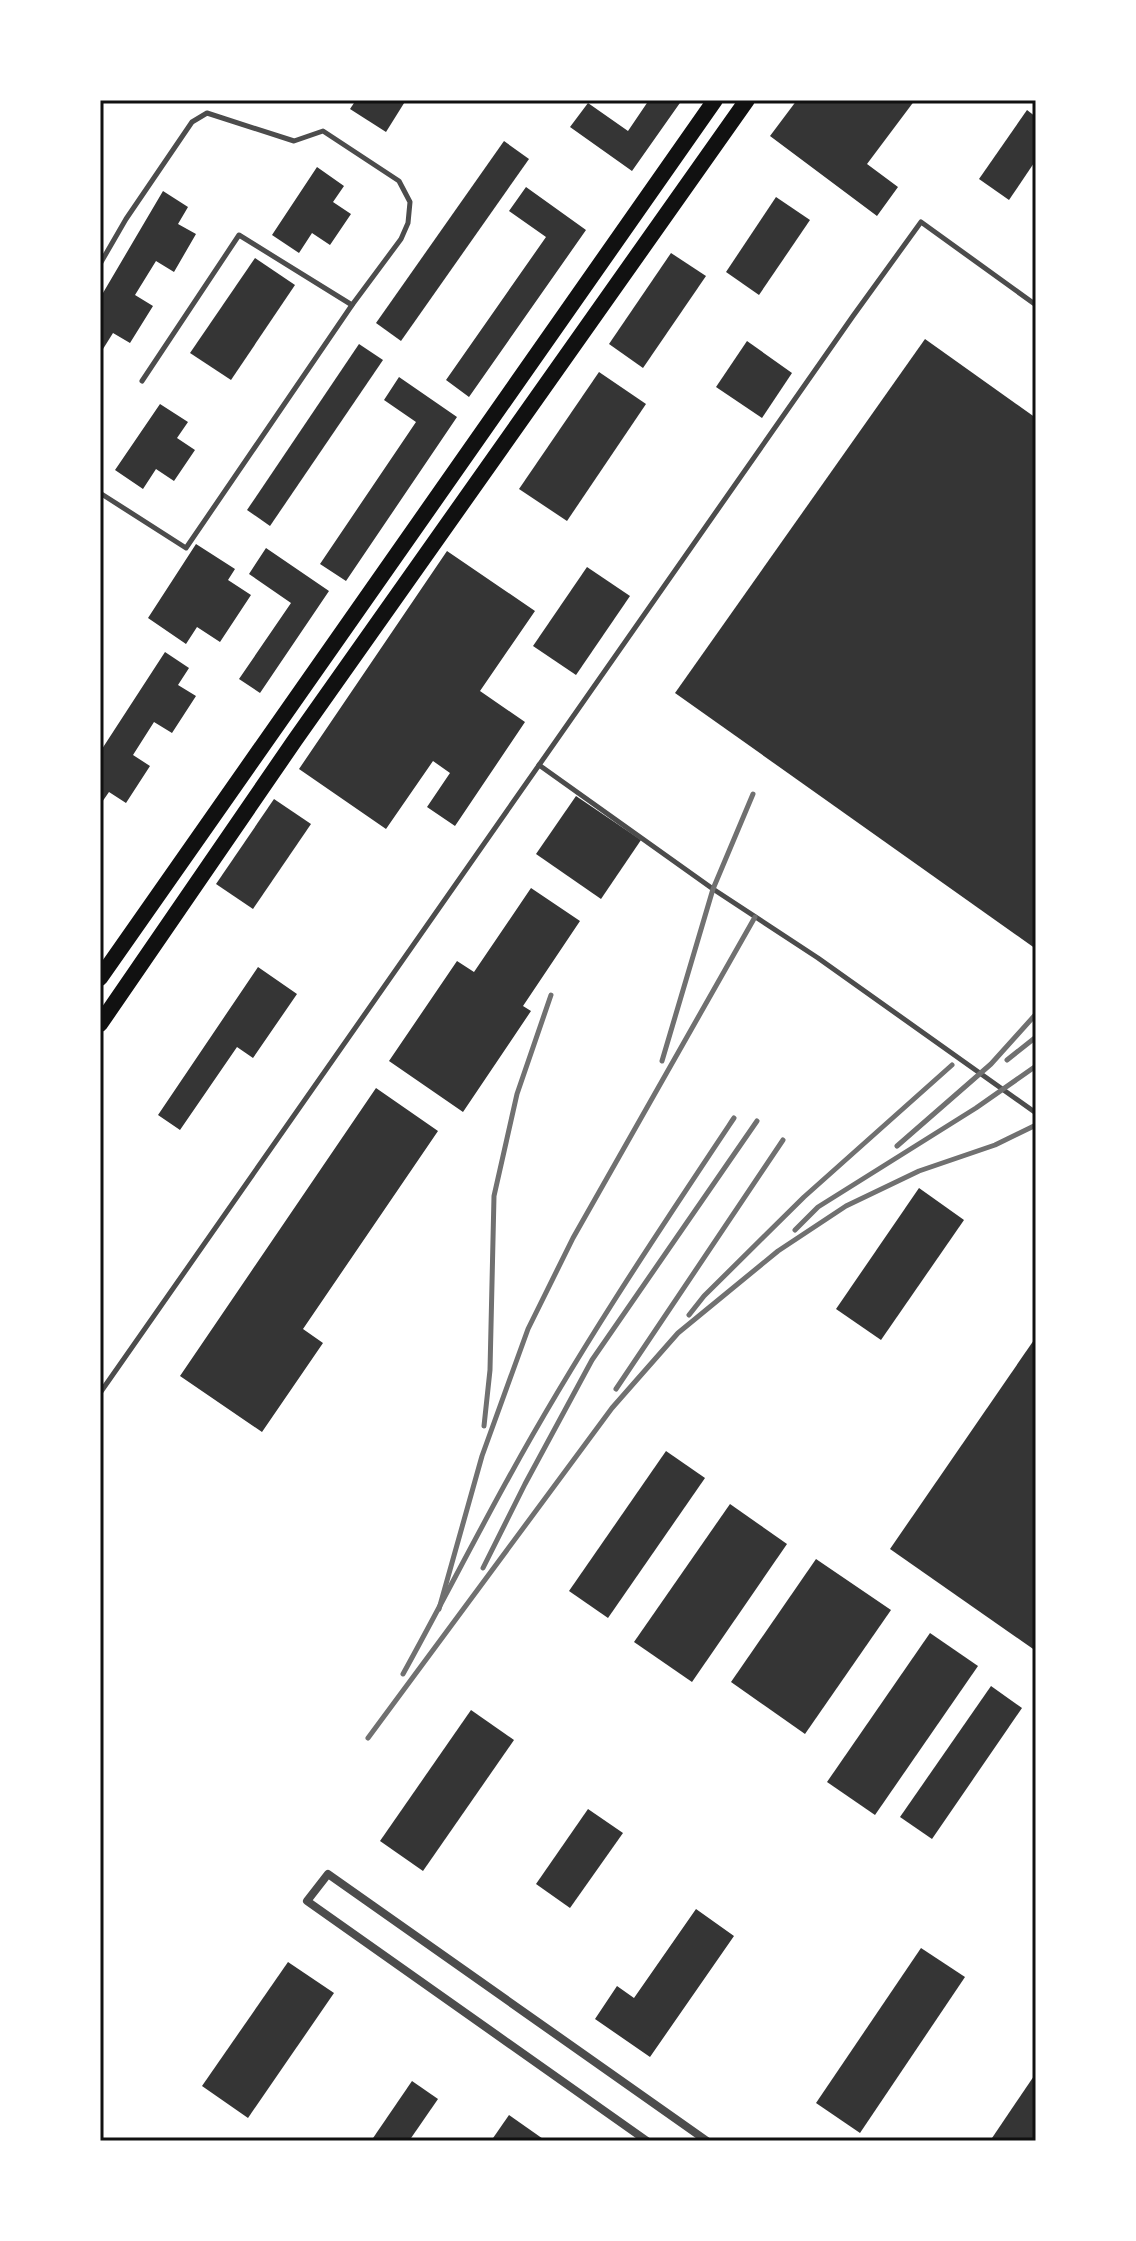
<svg xmlns="http://www.w3.org/2000/svg" width="1136" height="2241" font-family="'Public Sans',sans-serif">
	<rect width="100%" height="100%" fill="#fff"/>
	<g fill="#353535">
		<polygon points="356,100 406,100 386,132 350,109"/>
		<polygon points="649,100 682,100 632,171 570,127 588,103 628,131"/>
		<polygon points="797,100 915,100 867,164 898,187 877,216 770,136"/>
		<polygon points="1027,110 1036,117 1036,160 1009,200 979,179"/>
		<polygon points="504,141 529,159 401,341 376,323"/>
		<polygon points="317,167 344,186 333,202 351,214 330,245 312,233 299,253 272,235"/>
		<polygon points="526,187 586,230 469,397 446,380 546,237 509,211"/>
		<polygon points="163,191 188,207 178,224 196,234 174,272 156,261 135,295 153,306 130,343 113,333 103,349 100,347 100,298"/>
		<polygon points="776,197 810,220 759,295 726,272"/>
		<polygon points="671,253 706,276 643,368 609,344"/>
		<polygon points="255,258 295,285 231,380 190,353"/>
		<polygon points="925,339 1036,418 1036,949 675,693"/>
		<polygon points="747,341 792,373 762,418 716,387"/>
		<polygon points="359,344 383,360 270,526 247,510"/>
		<polygon points="599,372 646,404 567,521 519,489"/>
		<polygon points="399,377 457,417 346,581 320,564 416,422 384,400"/>
		<polygon points="160,404 188,422 177,438 195,450 174,481 156,469 143,489 115,470"/>
		<polygon points="196,544 235,569 228,580 251,595 220,642 197,627 186,644 148,618"/>
		<polygon points="266,548 329,591 260,693 239,679 291,603 249,574"/>
		<polygon points="447,551 535,611 480,691 525,722 455,826 427,807 450,773 433,761 386,829 299,769"/>
		<polygon points="587,567 630,596 576,675 533,646"/>
		<polygon points="165,652 189,668 178,685 196,696 172,733 154,722 133,755 150,766 126,803 109,792 100,805 100,752"/>
		<polygon points="576,796 641,840 601,899 536,854"/>
		<polygon points="274,799 311,824 253,909 216,884"/>
		<polygon points="531,888 580,921 523,1006 531,1011 463,1112 389,1061 457,961 474,972"/>
		<polygon points="258,967 297,994 253,1058 237,1047 180,1130 158,1115"/>
		<polygon points="376,1088 438,1131 303,1329 323,1343 262,1432 180,1376"/>
		<polygon points="919,1188 964,1220 881,1340 836,1309"/>
		<polygon points="1036,1337 1036,1651 890,1549"/>
		<polygon points="666,1451 705,1478 608,1618 569,1591"/>
		<polygon points="730,1504 787,1544 692,1682 634,1642"/>
		<polygon points="816,1559 891,1610 805,1734 731,1682"/>
		<polygon points="930,1633 978,1666 875,1815 827,1782"/>
		<polygon points="991,1686 1022,1708 932,1839 900,1817"/>
		<polygon points="471,1710 514,1740 423,1871 380,1841"/>
		<polygon points="588,1809 623,1833 570,1908 536,1884"/>
		<polygon points="696,1909 734,1936 650,2057 595,2019 617,1986 634,1998"/>
		<polygon points="921,1948 965,1977 860,2133 816,2103"/>
		<polygon points="288,1962 334,1993 248,2118 202,2086"/>
		<polygon points="1036,2073 1036,2141 990,2141"/>
		<polygon points="412,2081 438,2099 409,2141 371,2141"/>
		<polygon points="509,2115 546,2141 491,2141"/>
	</g>
	<g fill="none" stroke-linecap="round" stroke-linejoin="round">
		<g stroke="#4c4c4c" stroke-width="5">
			<polyline points="100,264 126,219 192,122 207,113 294,141 323,131 399,181 410,202 408,223 401,239 352,305 186,548 100,493"/>
			<polyline points="142,381 239,235 352,305"/>
			<polyline points="539,765 713,889 818,958 1036,1113"/>
			<polyline points="100,1393 853,316 921,222 1036,305"/>
		</g>
		<polyline stroke="#4c4c4c" stroke-width="8" points="647,2141 307,1901 328,1874 707,2141"/>
		<g stroke="#111" stroke-width="16">
			<polyline points="100,978 715,100"/>
			<polyline points="100,1024 295,740 747,100"/>
		</g>
		<g stroke="#707070" stroke-width="5">
			<polyline points="1007,1060 1036,1037"/>
			<polyline points="662,1061 713,889 753,794"/>
			<polyline points="897,1146 991,1064 1036,1014"/>
			<polyline points="795,1230 818,1207 976,1108 1036,1066"/>
			<polyline points="689,1315 704,1296 804,1197 952,1065"/>
			<polyline points="616,1389 783,1140"/>
			<polyline points="484,1426 490,1370 494,1196 517,1094 551,995"/>
			<polyline points="483,1568 525,1484 592,1360 757,1121"/>
			<polyline points="439,1609 482,1456 528,1329 573,1238 755,917"/>
			<path d="M 403,1674 C 439,1609 473,1542 509,1477 C 577,1353 656,1235 734,1118"/>
			<polyline points="368,1738 612,1408 678,1333 778,1251 846,1206 919,1171 995,1145 1036,1125"/>
		</g>
	</g>
	<rect width="1136" height="2241" fill="none" stroke="#ffffff" stroke-width="204"/>
	<rect x="102" y="102" width="932" height="2037" fill="none" stroke="#111" stroke-width="3"/>
</svg>
